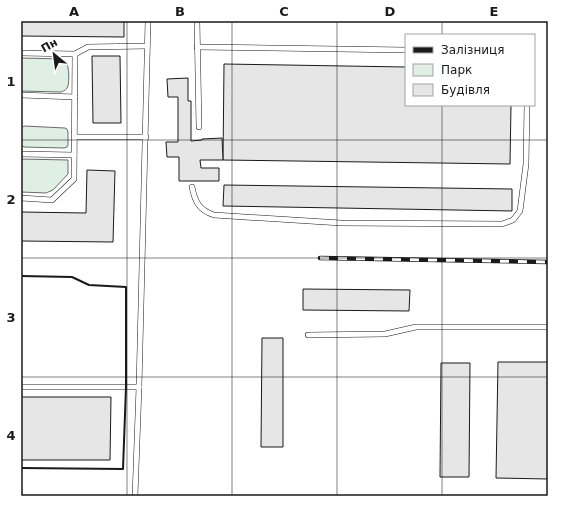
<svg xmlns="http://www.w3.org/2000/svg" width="569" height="517" font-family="'DejaVu Sans',sans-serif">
	<rect width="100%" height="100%" fill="#fff"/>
	<g fill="#e0efe3" stroke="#6a6a6a">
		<path d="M 21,58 L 62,59 L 66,61 C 69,66 70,84 67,88 C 65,91 63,91 61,92 L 21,91 Z"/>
		<polygon points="24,126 65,128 67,129 68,132 68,145 67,147 64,148 24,147 21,145 21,128"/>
		<polygon points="21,159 68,160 68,174 53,190 46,193 21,192"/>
	</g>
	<g fill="#e6e6e6" stroke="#1a1a1a">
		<polygon points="21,21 124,21 124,37 21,36"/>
		<polygon points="92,56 120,56 121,123 93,123"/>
		<polygon points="224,64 406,67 406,105 511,105 510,164 223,160"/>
		<polygon points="188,78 188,101 191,101 191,141 202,140 202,139 222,138 223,160 200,160 201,168 219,168 219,181 179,181 179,157 167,157 166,142 178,142 178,97 168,97 167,79"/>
		<polygon points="87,170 115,171 113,242 21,241 21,212 86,213"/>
		<polygon points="224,185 512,189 512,211 223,206"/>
		<polygon points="303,289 410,290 409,311 303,310"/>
		<polygon points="262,338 283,338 283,447 261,447"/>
		<polygon points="498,362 548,362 548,479 496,478"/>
		<polygon points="441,363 470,363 469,477 440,477"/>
		<polygon points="21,397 111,397 110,460 21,460"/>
	</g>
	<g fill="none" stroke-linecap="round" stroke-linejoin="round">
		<defs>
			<g id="lane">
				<polyline points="197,21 199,127"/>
				<polyline points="197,47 406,50"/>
				<polyline points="21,53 75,54 88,47 147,46"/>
				<polyline points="21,95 75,97"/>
				<polyline points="75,137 146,137"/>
				<polyline points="21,154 74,155"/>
				<path d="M 192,187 C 195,202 199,210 214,215 L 341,223 L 502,224 L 513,220 L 520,211 L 526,164 L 527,105"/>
				<polyline points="21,198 52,200 74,179 75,54"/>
				<polyline points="308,335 385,334 416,327 548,327"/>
				<polyline points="21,387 139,387"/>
				<polyline points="135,496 139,387 148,21"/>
			</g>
		</defs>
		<use href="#lane" stroke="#1a1a1a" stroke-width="6"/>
		<use href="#lane" stroke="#fff" stroke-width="5"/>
		<defs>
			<polyline id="rail" points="320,258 548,262"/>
		</defs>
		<use href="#rail" stroke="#1a1a1a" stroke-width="4.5"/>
		<use href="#rail" stroke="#fff" stroke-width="3" stroke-dasharray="9" stroke-linecap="butt"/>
		<polyline stroke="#1a1a1a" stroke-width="2" points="21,276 72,277 89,285 126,287 126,387 123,469 21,468"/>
	</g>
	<path fill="none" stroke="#1a1a1a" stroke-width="1" stroke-opacity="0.55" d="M 127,21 L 127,496M 232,21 L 232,496M 337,21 L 337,496M 442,21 L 442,35M 442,105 L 442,496M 21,140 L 548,140M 21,258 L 548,258M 21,377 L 548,377"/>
	<rect width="569" height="517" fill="none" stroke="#ffffff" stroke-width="44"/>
	<rect x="405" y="34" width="130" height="72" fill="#ffffff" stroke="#a3a3a3"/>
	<rect x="413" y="47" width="20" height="6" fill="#1a1a1a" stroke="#a3a3a3"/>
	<text x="441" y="54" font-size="12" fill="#1a1a1a">Залізниця</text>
	<rect x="413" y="64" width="20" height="12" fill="#e0efe3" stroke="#a3a3a3"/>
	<text x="441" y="74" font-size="12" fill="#1a1a1a">Парк</text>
	<rect x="413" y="84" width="20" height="12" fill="#e6e6e6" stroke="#a3a3a3"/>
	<text x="441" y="94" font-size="12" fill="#1a1a1a">Будівля</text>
	<g transform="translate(54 54) rotate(331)" stroke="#ffffff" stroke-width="3" paint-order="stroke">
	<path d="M0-3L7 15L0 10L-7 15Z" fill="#1a1a1a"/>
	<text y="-6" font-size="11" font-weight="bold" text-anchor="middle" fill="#1a1a1a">Пн</text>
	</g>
	<rect x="22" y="22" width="525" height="473" fill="none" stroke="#1a1a1a" stroke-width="1.5"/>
	<g font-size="13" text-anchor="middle" font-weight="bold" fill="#1a1a1a">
		<text x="74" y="16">A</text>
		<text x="180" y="16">B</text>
		<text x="284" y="16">C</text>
		<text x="390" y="16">D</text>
		<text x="494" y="16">E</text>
		<text x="11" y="86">1</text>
		<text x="11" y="204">2</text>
		<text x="11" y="322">3</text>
		<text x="11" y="440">4</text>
	</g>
</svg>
